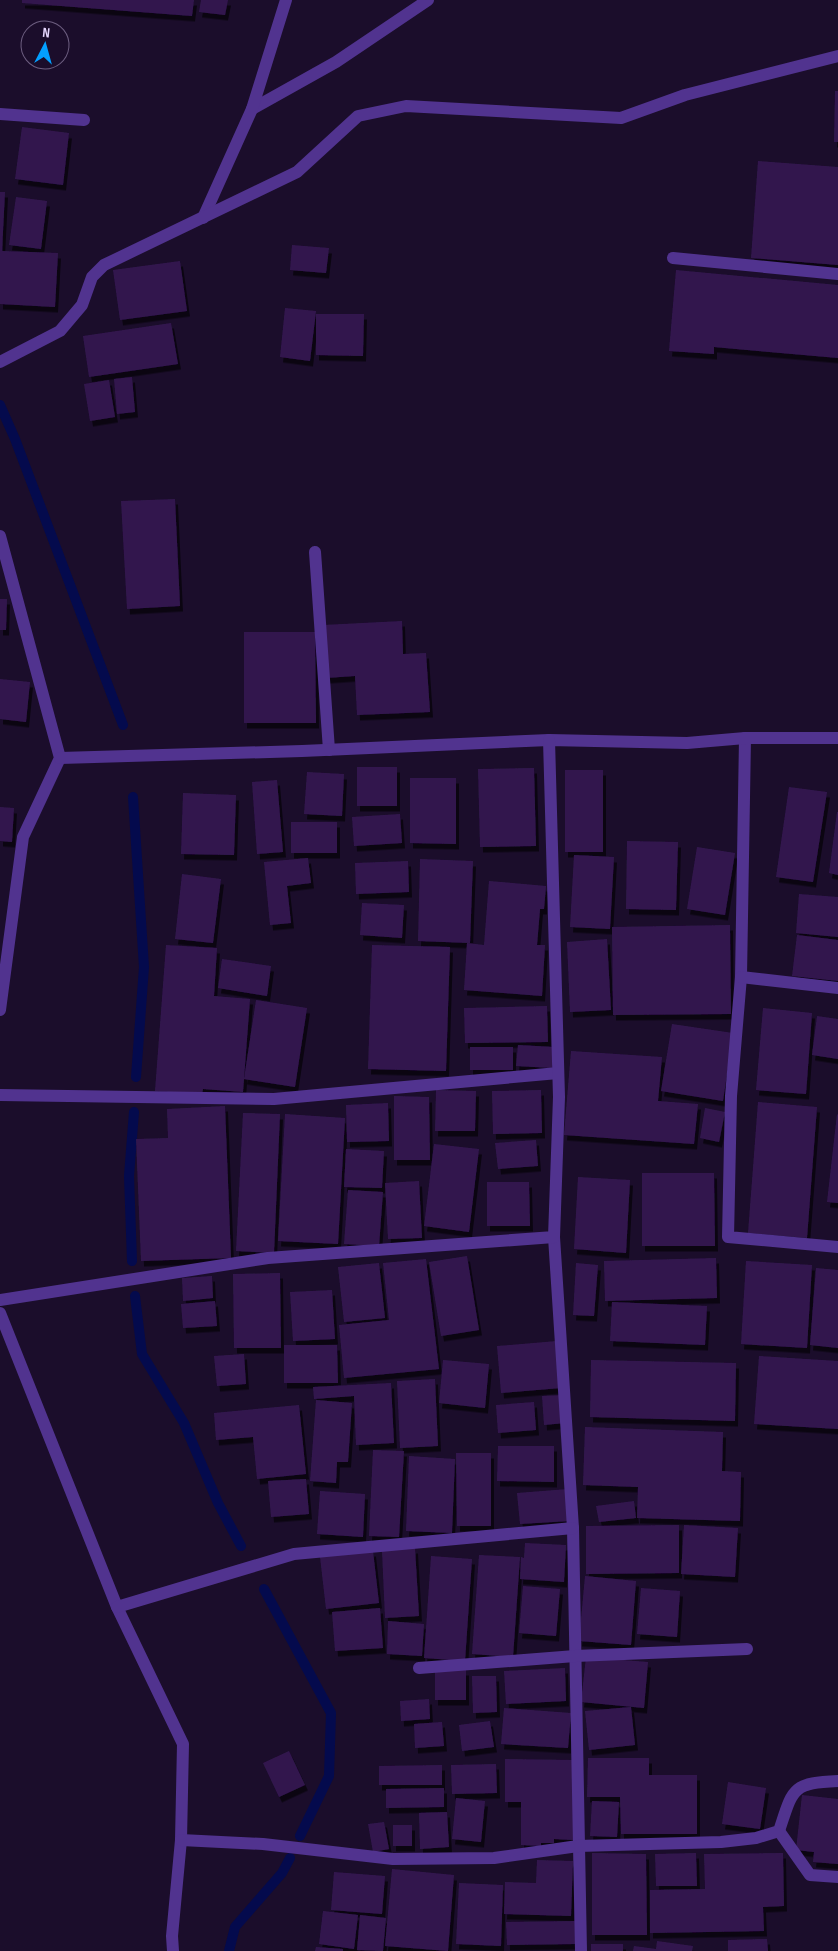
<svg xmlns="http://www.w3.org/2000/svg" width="838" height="1951" font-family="'Sofia Sans Condensed',sans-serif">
	<defs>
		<filter id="shadow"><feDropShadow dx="3" dy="5.5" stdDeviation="0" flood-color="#0009"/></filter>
	</defs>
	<rect width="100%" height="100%" fill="#1b0d2b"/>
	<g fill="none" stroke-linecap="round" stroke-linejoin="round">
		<g stroke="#040a4d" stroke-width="10">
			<polyline points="0,405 15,439 123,725"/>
			<polyline points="133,797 144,967 136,1077"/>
			<polyline points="132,1261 129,1176 134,1112"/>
			<polyline points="135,1296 142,1354 184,1423 218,1503 241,1546"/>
			<polyline points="264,1589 331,1713 329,1776 300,1836"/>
			<polyline points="229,1951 235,1927 282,1873 290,1858"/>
		</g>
	</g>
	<g fill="#32174e" filter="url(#shadow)">
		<polygon points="22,0 194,0 192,16 22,3"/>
		<polygon points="201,0 228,0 225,15 199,12"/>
		<polygon points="835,91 838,91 838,142 834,142"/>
		<polygon points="22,127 69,133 63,185 15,179"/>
		<polygon points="758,161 838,167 838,265 751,258"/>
		<polygon points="0,192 5,192 2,251 58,253 55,307 0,304"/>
		<polygon points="16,197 47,201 41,249 9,245"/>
		<polygon points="292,245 329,248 326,273 290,270"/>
		<polygon points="180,261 187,311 120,320 113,270"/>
		<polygon points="676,270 838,285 838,358 714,347 714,354 669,351"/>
		<polygon points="285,308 316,311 310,361 280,357"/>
		<polygon points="316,314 364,314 363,356 316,355"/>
		<polygon points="171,323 178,364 89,377 83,336"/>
		<polygon points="132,377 135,412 117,414 114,379"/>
		<polygon points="109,380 115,417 90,421 84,384"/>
		<polygon points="175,499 180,606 127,609 121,501"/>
		<polygon points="0,599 7,599 6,630 0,630"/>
		<polygon points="402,621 403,654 426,653 430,712 357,715 355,676 326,678 323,625"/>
		<polygon points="244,632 315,632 316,723 244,723"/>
		<polygon points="0,679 30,682 26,722 0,719"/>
		<rect x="357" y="767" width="40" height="39"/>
		<polygon points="534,768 536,846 480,847 478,769"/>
		<rect x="565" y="770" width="38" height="82"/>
		<polygon points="307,772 344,774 342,816 304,814"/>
		<polygon points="410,778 456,778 456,844 410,843"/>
		<polygon points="277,780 283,852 257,854 252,782"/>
		<polygon points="789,787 827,792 813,882 776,877"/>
		<polygon points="183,793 236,795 234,855 181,854"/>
		<polygon points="0,807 14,808 12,842 0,841"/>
		<polygon points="837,812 838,812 838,875 829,873"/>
		<polygon points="400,814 402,843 354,846 352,817"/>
		<rect x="291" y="822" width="46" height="31"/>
		<polygon points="627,841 678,842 676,910 626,909"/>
		<polygon points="697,847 735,853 725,915 687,909"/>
		<polygon points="574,855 614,857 610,929 570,927"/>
		<polygon points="308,858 311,883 287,886 291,923 270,925 264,862"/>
		<polygon points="420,859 473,861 470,943 418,941"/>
		<polygon points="408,861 409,892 356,894 355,863"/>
		<polygon points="182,874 221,879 213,943 175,939"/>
		<polygon points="489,881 546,886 544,909 540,909 537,945 545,945 542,996 464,990 467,943 484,945"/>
		<polygon points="799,894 838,897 838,937 796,933"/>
		<polygon points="362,903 404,905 402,938 360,935"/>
		<polygon points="730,925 731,1014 613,1015 612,927"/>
		<polygon points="797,935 838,940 838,981 792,976"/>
		<polygon points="607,939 611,1010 570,1012 567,942"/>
		<polygon points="166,945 217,948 214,996 250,999 243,1092 203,1089 202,1094 155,1091"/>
		<polygon points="372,945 450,947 446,1071 368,1069"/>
		<polygon points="222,959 271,966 267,996 218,988"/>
		<polygon points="256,1000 307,1008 295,1087 244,1079"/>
		<polygon points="547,1006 548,1042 465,1043 464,1008"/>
		<polygon points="763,1008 812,1013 806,1094 756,1090"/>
		<polygon points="817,1016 838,1019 838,1059 812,1055"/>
		<polygon points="672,1024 733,1033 723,1101 661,1091"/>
		<polygon points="518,1045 554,1047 552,1068 516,1066"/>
		<rect x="470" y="1047" width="43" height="23"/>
		<polygon points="571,1051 662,1057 658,1101 698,1104 694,1144 564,1135"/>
		<polygon points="436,1090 476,1091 475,1131 435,1131"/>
		<polygon points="541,1090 542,1133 493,1134 492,1091"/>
		<polygon points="394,1096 429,1097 430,1160 394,1160"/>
		<polygon points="758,1102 817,1107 807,1238 748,1233"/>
		<polygon points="388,1103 389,1141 347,1142 346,1105"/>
		<polygon points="225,1106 231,1258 141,1261 136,1139 168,1138 167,1109"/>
		<polygon points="705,1108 725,1112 719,1142 700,1138"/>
		<polygon points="243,1113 280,1114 274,1253 236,1251"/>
		<polygon points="285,1114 345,1118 338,1244 278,1241"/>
		<polygon points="837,1114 838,1115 838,1203 827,1202"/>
		<polygon points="536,1140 538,1166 498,1169 495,1143"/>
		<polygon points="434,1144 479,1149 469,1232 424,1226"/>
		<polygon points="346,1149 384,1151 382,1188 344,1187"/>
		<polygon points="642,1173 714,1173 715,1246 642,1246"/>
		<polygon points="578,1177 630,1180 626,1253 574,1249"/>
		<polygon points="419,1181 422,1238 388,1239 385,1183"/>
		<polygon points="487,1182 529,1182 530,1226 487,1226"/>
		<polygon points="348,1190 383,1192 379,1246 344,1244"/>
		<polygon points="467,1256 479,1330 441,1336 429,1262"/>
		<polygon points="716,1258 717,1298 605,1301 604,1261"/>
		<polygon points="426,1259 439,1369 344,1378 339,1325 389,1320 383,1263"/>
		<polygon points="746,1261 812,1265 807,1348 741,1344"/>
		<polygon points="379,1263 385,1318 344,1322 338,1267"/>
		<polygon points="576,1263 598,1265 594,1316 573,1315"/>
		<polygon points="816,1268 838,1270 838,1348 810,1345"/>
		<polygon points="280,1273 281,1348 234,1348 233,1274"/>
		<polygon points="212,1276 213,1298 183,1301 182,1278"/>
		<polygon points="332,1290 335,1339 293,1341 290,1292"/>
		<polygon points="215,1301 217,1326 183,1328 181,1304"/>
		<polygon points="612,1302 707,1306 705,1345 610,1341"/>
		<polygon points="557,1341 561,1388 501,1393 497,1346"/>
		<polygon points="284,1345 337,1345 338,1383 284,1383"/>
		<polygon points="244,1354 246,1384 217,1386 214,1356"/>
		<polygon points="759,1356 838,1361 838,1429 754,1424"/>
		<polygon points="443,1360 489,1364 485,1408 439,1403"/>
		<polygon points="591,1360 736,1363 735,1421 590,1417"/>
		<polygon points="435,1379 438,1446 400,1448 397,1381"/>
		<polygon points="391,1383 394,1443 356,1445 354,1396 314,1399 313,1387"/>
		<polygon points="563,1395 565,1423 544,1425 542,1396"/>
		<polygon points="316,1400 352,1403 348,1462 337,1462 336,1483 310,1481"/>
		<polygon points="534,1402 536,1430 498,1433 496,1405"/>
		<polygon points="299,1405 306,1474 257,1479 253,1437 216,1440 214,1413"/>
		<polygon points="585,1427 723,1432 722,1471 741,1472 740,1521 637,1518 638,1487 583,1485"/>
		<polygon points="498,1446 554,1446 554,1482 497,1481"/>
		<polygon points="373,1450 404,1451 399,1537 369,1536"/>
		<polygon points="456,1453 491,1453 491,1526 457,1526"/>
		<polygon points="409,1456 455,1459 452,1533 406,1531"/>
		<polygon points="306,1479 309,1514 271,1517 268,1481"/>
		<polygon points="568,1489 570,1521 520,1524 517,1493"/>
		<polygon points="320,1491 365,1494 363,1537 317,1534"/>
		<polygon points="634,1501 636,1518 599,1522 596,1506"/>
		<polygon points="679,1525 679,1573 586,1574 586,1526"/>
		<polygon points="684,1525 738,1528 735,1577 681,1574"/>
		<polygon points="525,1543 566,1545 564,1582 520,1579 521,1557 524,1558"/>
		<polygon points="415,1548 419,1616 385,1618 382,1551"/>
		<polygon points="373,1551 379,1603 326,1609 320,1557"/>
		<polygon points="479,1555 520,1557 513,1657 472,1654"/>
		<polygon points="431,1556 472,1559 465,1661 424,1658"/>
		<polygon points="585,1576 636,1581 631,1645 579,1641"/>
		<polygon points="523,1586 560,1589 556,1636 519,1633"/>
		<polygon points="641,1588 680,1591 677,1637 637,1634"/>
		<polygon points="380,1608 383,1648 335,1651 332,1612"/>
		<polygon points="388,1621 424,1624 422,1656 387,1654"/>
		<polygon points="586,1657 648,1662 644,1708 581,1702"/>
		<polygon points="565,1668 566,1701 506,1704 504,1671"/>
		<rect x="435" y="1670" width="31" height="30"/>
		<polygon points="472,1676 496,1676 497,1712 473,1713"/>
		<polygon points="429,1699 430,1719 401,1721 400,1701"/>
		<polygon points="631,1707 635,1745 589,1750 585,1711"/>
		<polygon points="504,1708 571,1713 568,1748 501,1744"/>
		<polygon points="490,1721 494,1747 462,1751 459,1725"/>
		<polygon points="442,1722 444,1746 415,1748 414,1724"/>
		<polygon points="289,1751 305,1785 279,1797 263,1763"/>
		<polygon points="588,1758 649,1758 649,1775 697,1775 697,1834 621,1834 620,1797 587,1797"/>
		<polygon points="505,1759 574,1760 573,1840 554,1839 554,1843 541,1843 541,1846 521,1845 521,1802 505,1802"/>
		<polygon points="496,1764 497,1793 452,1794 451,1765"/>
		<polygon points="442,1765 442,1785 379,1785 379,1766"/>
		<polygon points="728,1782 766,1788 760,1829 722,1824"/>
		<polygon points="444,1788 444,1807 386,1808 386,1789"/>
		<polygon points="802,1795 838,1799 838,1864 813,1862 814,1852 796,1850"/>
		<polygon points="456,1798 485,1801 481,1842 452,1839"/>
		<polygon points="592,1801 619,1802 617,1837 590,1836"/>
		<polygon points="447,1812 449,1847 420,1849 419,1813"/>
		<polygon points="384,1822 389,1849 373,1852 368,1824"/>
		<rect x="393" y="1825" width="19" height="21"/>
		<polygon points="592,1853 646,1854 647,1935 592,1935"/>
		<polygon points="696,1853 697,1886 656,1886 655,1854"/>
		<polygon points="783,1853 784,1906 763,1907 764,1931 650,1933 650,1890 705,1889 704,1854"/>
		<polygon points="537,1860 573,1861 571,1916 504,1914 505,1882 536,1883"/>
		<polygon points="392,1869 454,1875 448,1951 385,1946"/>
		<polygon points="334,1872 385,1876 382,1914 331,1910"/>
		<polygon points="459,1883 503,1885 501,1946 456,1944"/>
		<polygon points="323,1911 358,1915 354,1949 319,1944"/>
		<polygon points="360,1915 386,1918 383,1951 357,1950"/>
		<polygon points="575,1921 576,1944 507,1945 506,1922"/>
		<polygon points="767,1939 768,1951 728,1951 728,1940"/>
		<polygon points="657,1941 693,1946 692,1951 633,1951 634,1946 656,1949"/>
		<rect x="591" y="1944" width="32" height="7"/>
		<polygon points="316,1947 343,1949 343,1951 315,1951"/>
	</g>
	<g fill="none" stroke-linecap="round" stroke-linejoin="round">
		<g stroke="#51338f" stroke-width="12">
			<polyline points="252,109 336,62 428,0"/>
			<polyline points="0,114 84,120"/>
			<polyline points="203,218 252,109 286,0"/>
			<polyline points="673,258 838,274"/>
			<polyline points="0,362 60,331 82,305 92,277 104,265 297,172 358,116 406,106 621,118 685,95 838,56"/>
			<polyline points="0,536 60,758 23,837 0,1010"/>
			<polyline points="315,552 329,750"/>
			<polyline points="745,738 741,977 731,1096 728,1237 838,1247"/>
			<polyline points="60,758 302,751 549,740 687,743 745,738 838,738"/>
			<polyline points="741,977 838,988"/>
			<polyline points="0,1095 274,1099 558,1073"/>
			<polyline points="554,1237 573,1528 581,1951"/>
			<polyline points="0,1300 268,1258 554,1237 559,1097 549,740"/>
			<polyline points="0,1313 117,1607 183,1744 181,1840 172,1936 173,1951"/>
			<polyline points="117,1607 294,1554 573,1528"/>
			<polyline points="419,1668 575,1656 747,1649"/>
			<polyline points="779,1831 810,1875 838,1877"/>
			<path d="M 181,1840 L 263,1844 L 393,1859 L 494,1858 L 578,1846 L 721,1842 L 756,1838 L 779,1831 C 793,1789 791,1783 838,1781"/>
		</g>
	</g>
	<g transform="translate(45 45) rotate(6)"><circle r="24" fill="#1b0d2b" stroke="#6d5e80"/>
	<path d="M0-4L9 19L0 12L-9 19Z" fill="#039fff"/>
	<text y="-8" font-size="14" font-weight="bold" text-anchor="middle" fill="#e7d7ff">N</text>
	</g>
</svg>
